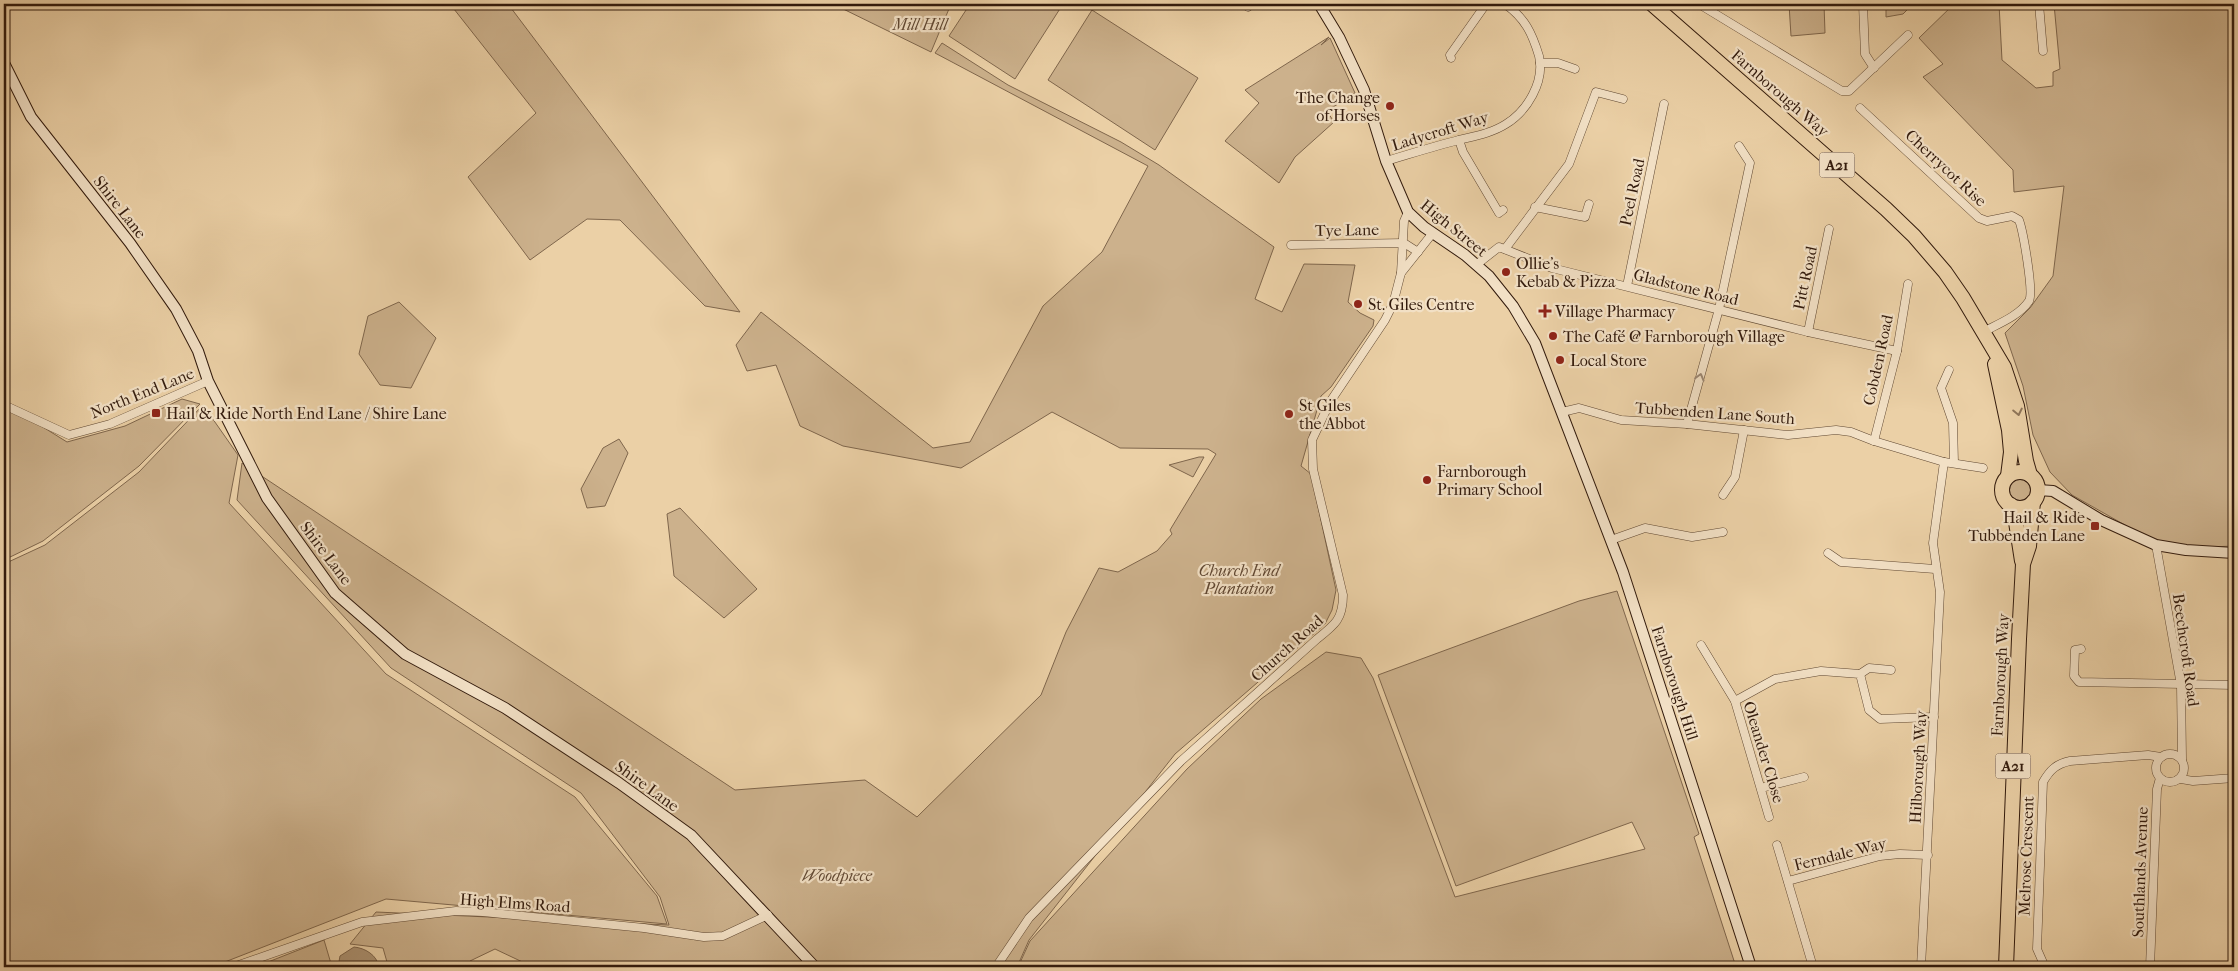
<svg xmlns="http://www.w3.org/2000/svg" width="2238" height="971" font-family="'IM FELL French Canon',serif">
	<rect width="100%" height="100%" fill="#ebd0a6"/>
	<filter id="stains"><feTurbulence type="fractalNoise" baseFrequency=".004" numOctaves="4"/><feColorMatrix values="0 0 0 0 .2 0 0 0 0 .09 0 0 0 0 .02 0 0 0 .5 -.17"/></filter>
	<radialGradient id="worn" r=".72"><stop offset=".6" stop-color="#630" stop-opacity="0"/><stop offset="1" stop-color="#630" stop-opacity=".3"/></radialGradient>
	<g fill="#ccb18c" stroke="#7f664c">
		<polygon points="450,4 508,4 740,312 705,306 620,220 587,219 530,260 468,177 536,113"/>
		<polygon points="833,4 951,4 931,52"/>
		<polygon points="970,4 1063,4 1015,79 949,36"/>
		<polygon points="1789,4 1824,4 1825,33 1791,36"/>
		<polygon points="1886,4 1913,4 1903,14 1886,17"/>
		<polygon points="1954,4 1999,4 2002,60 2036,88 2053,86 2053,72 2060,69 2054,4 2234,4 2234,546 2186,548 2146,537 2072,495 2050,472 2033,435 2023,386 2005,333 2030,308 2053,276 2064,186 2014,192 2013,170 1923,77 1943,64 1919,38"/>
		<polygon points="1092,10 1198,78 1155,150 1048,80"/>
		<polygon points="1329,37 1321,45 1330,38 1355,93 1327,111 1334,122 1295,157 1279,183 1225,141 1259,103 1245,90"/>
		<polygon points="942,43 1008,85 1121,142 1159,165 1274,247 1255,299 1282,312 1304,264 1355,265 1348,302 1360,313 1374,320 1373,326 1331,387 1321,396 1301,466 1311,474 1336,590 1332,610 1325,624 1175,754 1029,940 1017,967 533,967 495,949 470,961 468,967 386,967 387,962 383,948 350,944 376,912 669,925 660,897 581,793 391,668 237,500 242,463 735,790 865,780 917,817 1041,695 1066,632 1099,568 1118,572 1157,551 1172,534 1170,530 1216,454 1208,449 1120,448 1052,412 961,468 843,446 800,426 776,365 747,371 736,345 761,312 933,448 970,442 1043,306 1102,252 1148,166 935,53"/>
		<polygon points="399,302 436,338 411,388 380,385 359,354 368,316"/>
		<polygon points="182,399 200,404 139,466 43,541 4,560 4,403 67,442 125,426"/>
		<polygon points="203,405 238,455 229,503 386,674 575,797 657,896 667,924 386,899 212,967 4,967 4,564 45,545 139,472"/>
		<polygon points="619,439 628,453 605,506 587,508 581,489 603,448"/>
		<polygon points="1199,457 1204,457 1193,477 1169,465"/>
		<circle cx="2020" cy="490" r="12"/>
		<polygon points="680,508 757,589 724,618 674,576 667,514"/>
		<polygon points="1617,591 1699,834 1694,837 1736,967 1018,967 1030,941 1187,769 1261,699 1326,652 1361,658 1373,678 1455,897 1645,849 1632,822 1456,886 1378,675 1579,601"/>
		<polygon points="324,940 332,967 270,967 268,962"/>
	</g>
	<path fill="#ac9272" stroke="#7b6249" d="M 354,947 C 365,948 377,955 379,967 L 338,967 L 340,956 Z"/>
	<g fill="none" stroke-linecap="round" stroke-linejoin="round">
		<defs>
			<g id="street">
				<polyline points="1244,4 1248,7 1251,4"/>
				<polyline points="1699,4 1842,91 1849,91 1908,35"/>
				<polyline points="1863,4 1865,54 1874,68"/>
				<polyline points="2039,4 2043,51"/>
				<polyline points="1451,58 1450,55 1486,4"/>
				<polyline points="1540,63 1558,63 1575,69"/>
				<path d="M 1860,108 L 1979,218 L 1987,221 L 2012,216 L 2019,220 C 2023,231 2034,292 2029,301 C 2019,316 1998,324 1983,332"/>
				<polyline points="1459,140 1463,152 1499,213 1503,210"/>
				<path d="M 1386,161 C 1410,154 1435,146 1459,140 C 1475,136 1492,133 1506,124 C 1527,111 1545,82 1539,56 C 1532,33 1525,18 1505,4"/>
				<polyline points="1535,207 1585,217 1589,204"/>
				<polyline points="1291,245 1404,243 1418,252"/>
				<polyline points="1505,249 1569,164 1596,92 1623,99"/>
				<polyline points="1476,265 1499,247 1552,268 1808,332 1897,351"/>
				<polyline points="1401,273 1404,221 1408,212"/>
				<polyline points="1627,286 1664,104"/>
				<polyline points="1808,332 1829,229"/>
				<polyline points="1949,370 1941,388 1953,423 1954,463"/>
				<polyline points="4,405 69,435 110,424 208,381"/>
				<polyline points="1562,412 1579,408 1621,420 1687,424 1788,435 1836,430 1851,432 1874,441 1944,462 1983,468"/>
				<polyline points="1687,424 1719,309 1750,163 1739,146"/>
				<polyline points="1874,441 1897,351 1908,284"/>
				<polyline points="1723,495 1735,477 1744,430"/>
				<polyline points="1611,540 1645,528 1692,537 1723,532"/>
				<polyline points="2156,545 2181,685 2182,759"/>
				<polyline points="1828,553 1841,562 1935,569"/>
				<polyline points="1701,645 1735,701 1769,817"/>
				<polyline points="2081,649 2075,650 2074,676 2079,682 2234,685"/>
				<polyline points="1860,674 1869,668 1891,670"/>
				<polyline points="1735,701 1775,679 1821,671 1860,674 1869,710 1880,719 1934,717"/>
				<circle cx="2170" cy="768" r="14"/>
				<polyline points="2181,779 2193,781 2234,778"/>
				<polyline points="1761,788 1804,777"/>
				<polyline points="1777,845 1813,967"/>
				<polyline points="1788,881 1880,856 1900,854 1928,855"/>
				<polyline points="233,967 362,922 456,911 483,912 644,928 704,937 723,936 768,915"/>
				<path d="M 996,967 L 1029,918 L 1181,761 L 1317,639 C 1335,625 1343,619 1343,595 L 1313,469 L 1312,440 L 1330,402 L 1385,320 L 1393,304 L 1401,273 L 1432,234"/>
				<polyline points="1921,967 1940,592 1933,543 1944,462"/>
				<path d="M 2045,967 L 2037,949 L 2043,782 C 2050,770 2056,764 2070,761 L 2148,755 L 2161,757"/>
				<polyline points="2150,967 2157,789 2160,778"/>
			</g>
			<g id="secondary">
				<polyline points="1319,4 1339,37 1364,90 1386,161 1408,212 1424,227 1465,255 1489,276 1513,306 1535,343 1623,572 1751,967"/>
				<polyline points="4,63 31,117 130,243 176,309 198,351 208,381 267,498 335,593 405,654 505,708 619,783 691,835 815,967"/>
				<polyline points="2038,490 2053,491 2101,520 2156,545 2186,550 2234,553"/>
			</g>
			<g id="highway">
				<polyline points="1652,4 1886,209 1914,236 1945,272 1963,298 2004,367 2017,406 2026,461 2030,475"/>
				<polyline points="1995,364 2009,430 2011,452 2008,476"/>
				<circle cx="2020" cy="490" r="18"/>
				<polyline points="2011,505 2016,522 2022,561"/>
				<polyline points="2006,967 2019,639 2023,564 2029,546 2033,502"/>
			</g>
		</defs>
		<use href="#street" stroke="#604832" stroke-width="9"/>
		<use href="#secondary" stroke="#321a0c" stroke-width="12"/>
		<use href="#highway" stroke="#321a0c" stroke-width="16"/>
		<use href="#street" stroke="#f2e0c5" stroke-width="8"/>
		<use href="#secondary" stroke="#f2e0c5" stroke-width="10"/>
		<use href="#highway" stroke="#ebd0a6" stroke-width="14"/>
	</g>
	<defs><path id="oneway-chevron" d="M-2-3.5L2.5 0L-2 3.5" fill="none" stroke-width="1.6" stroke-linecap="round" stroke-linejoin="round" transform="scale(1.25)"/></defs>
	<use stroke="#9c8772" href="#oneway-chevron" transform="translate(1700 377) rotate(-75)"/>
	<use stroke="#8e7559" href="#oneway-chevron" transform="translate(2018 412) rotate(78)"/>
	<g fill="#8f2418" stroke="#f2e0c5" stroke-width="2">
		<circle cx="1390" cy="106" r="5"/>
		<circle cx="1506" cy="272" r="5"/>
		<circle cx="1358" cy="304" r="5"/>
		<path d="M1542.5 303.5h5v5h5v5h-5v5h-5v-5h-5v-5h5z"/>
		<circle cx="1553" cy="336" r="5"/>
		<circle cx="1560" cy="360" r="5"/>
		<rect x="151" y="408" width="10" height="10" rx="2.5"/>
		<circle cx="1289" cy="414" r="5"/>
		<circle cx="1427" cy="480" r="5"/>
		<rect x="2090" y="521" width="10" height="10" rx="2.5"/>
	</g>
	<g text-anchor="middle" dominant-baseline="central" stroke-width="4.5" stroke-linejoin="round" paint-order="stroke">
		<g fill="#f2e0c5" stroke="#6c5544" stroke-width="1">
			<rect x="1819.5" y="152.5" width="35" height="25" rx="4"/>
			<rect x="1995.5" y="753.5" width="35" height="25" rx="4"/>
		</g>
		<g font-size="15" font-weight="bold" fill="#321a0c">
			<text x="1837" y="165">A21</text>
			<text x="2013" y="766">A21</text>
		</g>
		<g font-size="16" font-style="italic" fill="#604732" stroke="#f2e0c5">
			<text x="920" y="24">Mill Hill</text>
			<text x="1239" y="570">Church End<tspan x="1239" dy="18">Plantation</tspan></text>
			<text x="837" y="875">Woodpiece</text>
		</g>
		<g font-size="16" fill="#321a0c" stroke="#f2e0c5">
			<text transform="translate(1780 93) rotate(41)">Farnborough Way</text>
			<text transform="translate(1440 131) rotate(-17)">Ladycroft Way</text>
			<text transform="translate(1946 168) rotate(43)">Cherrycot Rise</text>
			<text transform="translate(1632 192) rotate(-78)">Peel Road</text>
			<text transform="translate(120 207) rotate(52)">Shire Lane</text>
			<text transform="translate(1454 228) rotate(39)">High Street</text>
			<text transform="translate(1347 230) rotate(-1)">Tye Lane</text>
			<text transform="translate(1805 278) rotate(-78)">Pitt Road</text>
			<text transform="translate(1686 287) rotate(14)">Gladstone Road</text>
			<text transform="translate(1878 360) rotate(-78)">Cobden Road</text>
			<text transform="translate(142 393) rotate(-22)">North End Lane</text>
			<text transform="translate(1715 413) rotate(4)">Tubbenden Lane South</text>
			<text transform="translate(326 553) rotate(53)">Shire Lane</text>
			<text transform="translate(1287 648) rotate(-42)">Church Road</text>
			<text transform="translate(2186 650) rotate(82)">Beechcroft Road</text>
			<text transform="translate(2000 675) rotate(-87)">Farnborough Way</text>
			<text transform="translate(1675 683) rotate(72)">Farnborough Hill</text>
			<text transform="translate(1764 752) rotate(73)">Oleander Close</text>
			<text transform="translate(1918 767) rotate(-87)">Hilborough Way</text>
			<text transform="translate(647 786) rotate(36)">Shire Lane</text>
			<text transform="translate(1840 854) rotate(-14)">Ferndale Way</text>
			<text transform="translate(2026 856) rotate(-88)">Melrose Crescent</text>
			<text transform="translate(2140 872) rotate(-88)">Southlands Avenue</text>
			<text transform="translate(515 903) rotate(4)">High Elms Road</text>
		</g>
		<g font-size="16" fill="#321a0c" stroke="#f2e0c5" text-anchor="start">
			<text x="1380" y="97" text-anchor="end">The Change<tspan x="1380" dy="18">of Horses</tspan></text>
			<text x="1516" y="263">Ollie's<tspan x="1516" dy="18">Kebab &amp; Pizza</tspan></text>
			<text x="1368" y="304">St. Giles Centre</text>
			<text x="1555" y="311">Village Pharmacy</text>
			<text x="1563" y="336">The Café @ Farnborough Village</text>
			<text x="1570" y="360">Local Store</text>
			<text x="1299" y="405">St Giles<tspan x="1299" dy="18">the Abbot</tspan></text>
			<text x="166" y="413">Hail &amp; Ride North End Lane / Shire Lane</text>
			<text x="1437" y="471">Farnborough<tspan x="1437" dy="18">Primary School</tspan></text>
			<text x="2085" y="517" text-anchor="end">Hail &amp; Ride<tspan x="2085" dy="18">Tubbenden Lane</tspan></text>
		</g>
	</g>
	<rect width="2238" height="971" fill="none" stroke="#ebd0a6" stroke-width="20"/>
	<rect x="5" y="5" width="2228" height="961" fill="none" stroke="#321a0c" stroke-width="2.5"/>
	<rect x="10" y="10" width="2218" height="951" fill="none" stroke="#321a0c"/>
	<rect width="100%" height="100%" filter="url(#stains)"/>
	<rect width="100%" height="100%" fill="url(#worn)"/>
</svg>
